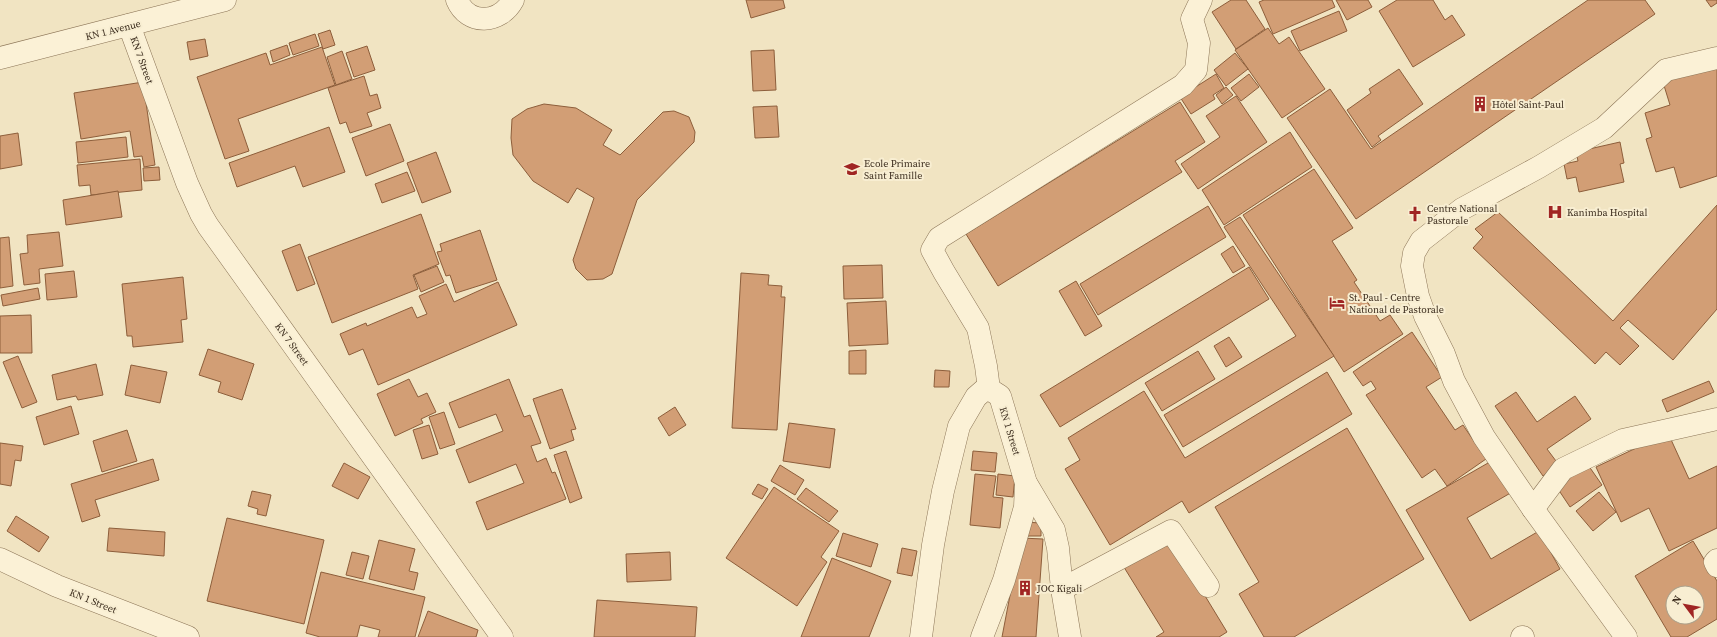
<svg xmlns="http://www.w3.org/2000/svg" width="1717" height="637" font-family="'Source Serif 4',serif">
	<rect width="100%" height="100%" fill="#f1e4c2"/>
	<g fill="#d29e75" stroke="#8d5e3b" fill-rule="evenodd">
		<polygon points="746,0 783,0 785,8 751,18"/>
		<polygon points="1231,0 1246,0 1265,29 1236,49 1212,12"/>
		<polygon points="1264,0 1332,0 1335,7 1273,34 1259,2"/>
		<polygon points="1336,0 1368,0 1372,7 1347,20"/>
		<polygon points="1397,0 1433,0 1445,20 1452,15 1465,35 1413,67 1379,11"/>
		<polygon points="1588,0 1645,0 1655,14 1356,219 1287,118 1330,89 1371,149"/>
		<polygon points="1706,0 1717,0 1717,3 1711,7"/>
		<polygon points="1339,11 1347,31 1300,51 1291,31"/>
		<polygon points="1268,28 1279,44 1289,37 1325,89 1282,118 1235,50"/>
		<polygon points="330,30 335,45 323,49 318,34"/>
		<polygon points="315,34 319,46 293,55 289,43"/>
		<polygon points="205,39 208,56 190,60 187,42"/>
		<polygon points="287,45 290,55 273,62 270,51"/>
		<polygon points="367,46 375,70 354,77 346,53"/>
		<polygon points="322,47 335,85 238,119 249,151 225,159 197,77 266,53 270,65"/>
		<polygon points="774,50 776,90 753,91 751,51"/>
		<polygon points="342,51 352,79 336,85 327,57"/>
		<polygon points="1235,53 1248,69 1226,86 1214,70"/>
		<polygon points="1717,62 1717,176 1680,188 1674,167 1656,172 1646,139 1652,137 1645,113 1670,105 1662,79"/>
		<polygon points="1399,69 1423,104 1378,136 1381,140 1372,147 1347,110 1371,93 1369,89"/>
		<polygon points="1216,74 1224,88 1213,95 1215,99 1191,114 1180,97"/>
		<polygon points="1249,74 1259,87 1241,101 1231,88"/>
		<polygon points="364,76 370,96 377,94 381,108 367,113 372,126 350,133 346,122 340,124 328,88"/>
		<polygon points="143,82 155,165 144,167 142,156 134,157 130,131 81,139 74,93"/>
		<polygon points="1226,87 1233,95 1222,104 1216,95"/>
		<polygon points="1236,96 1267,142 1198,189 1181,164 1220,137 1206,116"/>
		<polygon points="1180,102 1205,142 1175,161 1182,172 998,286 966,234"/>
		<polygon points="544,104 576,108 612,130 603,145 620,155 663,112 674,111 689,117 695,132 694,142 637,200 612,274 603,279 587,280 576,269 573,260 594,198 577,188 568,203 533,181 513,155 511,138 512,119 527,109"/>
		<polygon points="777,106 779,137 755,138 753,107"/>
		<polygon points="390,124 404,161 366,176 352,138"/>
		<polygon points="329,127 345,172 303,187 295,166 237,187 229,163"/>
		<polygon points="1290,132 1312,167 1224,225 1202,190"/>
		<polygon points="18,133 22,165 0,169 0,136"/>
		<polygon points="126,137 128,157 78,163 76,142"/>
		<polygon points="1620,142 1624,163 1620,164 1624,182 1579,192 1576,177 1567,179 1564,164 1578,161 1576,152"/>
		<polygon points="436,152 451,192 422,203 407,163"/>
		<polygon points="140,159 142,190 91,195 90,185 79,186 77,165"/>
		<polygon points="159,167 160,180 144,181 143,168"/>
		<polygon points="1314,169 1353,228 1332,241 1357,280 1354,282 1380,321 1390,315 1403,334 1344,372 1243,215"/>
		<polygon points="407,172 415,191 382,203 375,184"/>
		<polygon points="118,191 122,217 66,225 63,200"/>
		<polygon points="1717,205 1717,309 1673,360 1628,320 1620,328 1639,346 1620,365 1606,352 1595,364 1473,248 1483,237 1475,229 1498,212 1613,321"/>
		<polygon points="1208,206 1226,237 1098,315 1080,284"/>
		<polygon points="421,214 439,264 413,275 418,289 332,323 308,257"/>
		<polygon points="1240,217 1334,356 1183,447 1164,415 1296,336 1224,227"/>
		<polygon points="480,230 497,280 456,293 450,275 446,276 437,252 442,251 440,244"/>
		<polygon points="59,232 63,266 39,269 40,283 24,285 20,254 28,253 27,235"/>
		<polygon points="9,237 13,286 0,288 0,238"/>
		<polygon points="300,244 315,284 297,291 282,251"/>
		<polygon points="1233,246 1245,266 1233,273 1221,254"/>
		<polygon points="882,265 883,298 844,299 843,266"/>
		<polygon points="437,266 444,282 421,292 414,275"/>
		<polygon points="1249,267 1269,299 1060,427 1040,395"/>
		<polygon points="74,271 77,297 47,300 45,274"/>
		<polygon points="741,273 769,275 768,285 782,286 781,297 785,297 777,430 732,428"/>
		<polygon points="183,277 187,319 181,320 183,342 133,347 132,336 127,336 122,284"/>
		<polygon points="1076,281 1102,326 1085,336 1059,291"/>
		<polygon points="498,282 517,325 378,385 363,349 349,355 340,334 366,323 367,326 412,307 417,318 427,314 419,296 446,284 454,302"/>
		<polygon points="38,288 40,299 3,306 1,295"/>
		<polygon points="886,301 888,344 849,346 847,303"/>
		<polygon points="31,315 32,353 0,353 0,316"/>
		<polygon points="1412,332 1442,377 1426,387 1455,430 1463,425 1486,459 1447,486 1435,469 1422,478 1366,395 1376,389 1371,381 1363,386 1353,372"/>
		<polygon points="1229,337 1242,357 1226,367 1214,346"/>
		<polygon points="208,349 254,364 242,400 218,392 221,382 199,375"/>
		<polygon points="866,350 866,374 849,374 849,351"/>
		<polygon points="1198,351 1215,379 1162,411 1145,383"/>
		<polygon points="18,356 37,402 22,408 3,362"/>
		<polygon points="96,364 103,395 78,400 76,396 57,400 52,375"/>
		<polygon points="131,365 167,372 160,403 125,395"/>
		<polygon points="935,370 950,371 949,387 934,387"/>
		<polygon points="1327,372 1352,414 1189,513 1182,501 1110,545 1065,469 1080,460 1068,438 1144,391 1185,458"/>
		<polygon points="409,379 418,397 427,393 436,412 421,419 423,423 395,436 377,394"/>
		<polygon points="509,379 524,417 530,415 541,443 531,446 537,462 546,458 552,473 555,472 566,499 487,530 476,502 524,483 516,464 469,483 456,450 503,431 496,414 459,428 449,403"/>
		<polygon points="1709,381 1714,392 1667,412 1662,400"/>
		<polygon points="562,389 576,429 571,430 574,440 550,449 533,399"/>
		<polygon points="1516,392 1537,422 1575,396 1591,419 1547,449 1559,465 1543,476 1495,406"/>
		<polygon points="71,406 79,434 44,445 36,417"/>
		<polygon points="675,407 686,425 669,436 658,418"/>
		<polygon points="444,412 455,444 440,449 429,417"/>
		<polygon points="789,423 835,429 830,468 783,461"/>
		<polygon points="429,425 438,454 422,459 413,430"/>
		<polygon points="1347,428 1424,559 1294,637 1264,637 1239,594 1259,582 1215,507"/>
		<polygon points="127,430 137,461 102,472 93,441"/>
		<polygon points="1668,433 1689,479 1717,466 1717,528 1669,551 1649,508 1621,522 1596,467"/>
		<polygon points="0,443 23,446 21,461 15,460 11,486 0,484"/>
		<polygon points="566,451 582,498 570,503 554,455"/>
		<polygon points="973,451 997,453 995,472 971,470"/>
		<polygon points="153,459 159,480 95,500 100,516 82,522 71,484"/>
		<polygon points="1495,459 1514,491 1467,518 1491,559 1539,531 1560,569 1470,621 1406,510"/>
		<polygon points="1586,462 1602,485 1570,507 1554,483"/>
		<polygon points="344,463 370,477 358,499 332,486"/>
		<polygon points="780,465 804,480 795,495 771,481"/>
		<polygon points="975,474 996,476 993,497 1003,498 1000,528 970,525"/>
		<polygon points="998,474 1015,476 1013,497 996,495"/>
		<polygon points="758,484 768,489 762,499 752,494"/>
		<polygon points="774,487 839,531 821,557 827,562 797,606 726,558"/>
		<polygon points="806,488 838,511 829,522 797,499"/>
		<polygon points="252,491 271,495 266,516 257,514 258,509 248,506"/>
		<polygon points="1599,492 1616,512 1593,531 1576,511"/>
		<polygon points="16,516 49,537 39,552 7,531"/>
		<polygon points="227,518 324,540 304,624 207,601"/>
		<polygon points="1024,522 1041,523 1041,536 1024,536"/>
		<polygon points="109,528 165,532 164,556 107,551"/>
		<polygon points="843,533 878,544 871,567 836,556"/>
		<polygon points="1168,535 1227,632 1219,637 1156,637 1164,632 1122,564"/>
		<polygon points="1021,538 1043,539 1036,637 1002,637"/>
		<polygon points="379,540 415,549 409,571 418,573 414,590 369,579"/>
		<path d="M 1693,541 L 1717,581 L 1717,619 L 1687,637 L 1671,637 L 1635,576 ZM 1673,593 L 1697,593 L 1697,617 L 1673,617 Z"/>
		<polygon points="902,548 917,551 912,576 897,573"/>
		<polygon points="352,552 369,556 363,579 346,575"/>
		<polygon points="670,552 671,580 627,582 626,554"/>
		<polygon points="832,558 891,581 869,637 801,637"/>
		<polygon points="321,572 425,597 415,637 378,637 380,630 360,625 357,637 320,637 306,633"/>
		<polygon points="597,600 697,607 695,637 594,637"/>
		<polygon points="428,611 478,630 476,637 418,637"/>
	</g>
	<g fill="none" stroke-linecap="round" stroke-linejoin="round">
		<defs>
			<g id="minor">
				<path d="M 457,0 C 468,26 500,24 513,0"/>
				<polyline points="129,25 187,183 201,214 208,226 502,637"/>
				<polyline points="0,58 225,0"/>
				<polyline points="989,389 986,366 978,328 944,272 932,250 939,238 1183,85 1196,70 1199,43 1192,19 1201,0"/>
				<polyline points="1533,509 1563,469 1623,440 1717,419"/>
				<polyline points="0,559 57,586 188,637"/>
				<polyline points="1717,560 1715,562 1717,566"/>
				<polyline points="1062,589 1171,531 1208,586"/>
				<polyline points="921,637 933,545 943,491 959,426 976,397 984,390 989,389 1000,396 1026,483 1054,530 1058,548 1062,589 1070,637"/>
				<polyline points="982,637 1004,580 1025,507 1026,483"/>
				<polyline points="1522,637 1523,637"/>
				<polyline points="1626,637 1533,509 1484,437 1454,381 1444,354 1425,316 1418,296 1412,266 1414,253 1421,241 1462,209 1539,167 1604,128 1666,70 1717,58"/>
			</g>
		</defs>
		<use href="#minor" stroke="#8c7557" stroke-width="23"/>
		<use href="#minor" stroke="#fbf1d6" stroke-width="22"/>
	</g>
	<defs>
		<symbol id="building-bare" viewBox="-9 -9 18 18"><path d="M-4-6H4V6H1V3H-1V6H-4ZM-2.5-4.3h1.7v1.8h-1.7ZM.8-4.3h1.7v1.8H.8ZM-2.5-1h1.7V.8h-1.7ZM.8-1h1.7V.8H.8Z" fill="#a02523" stroke="#f8eed2" stroke-width="2.5" paint-order="stroke"/></symbol>
		<symbol id="school-bare" viewBox="-9 -9 18 18"><path d="M0-5L7-2L0 1L-7-2ZM-4 1L0 2.5L4 1V4Q0 6-4 4Z" fill="#a02523" stroke="#f8eed2" stroke-width="2.5" paint-order="stroke"/></symbol>
		<symbol id="hospital-bare" viewBox="-9 -9 18 18"><path d="M-5-5h3v3.5h4V-5h3V5h-3V1.5h-4V5h-3Z" fill="#a02523" stroke="#f8eed2" stroke-width="2.5" paint-order="stroke"/></symbol>
		<symbol id="church-bare" viewBox="-9 -9 18 18"><path d="M-1.2-6h2.4v3.5h3.3v2.4h-3.3V6h-2.4V-.1h-3.3v-2.4h3.3Z" fill="#a02523" stroke="#f8eed2" stroke-width="2.5" paint-order="stroke"/></symbol>
		<symbol id="hotel-bare" viewBox="-9 -9 18 18"><path d="M-6-4.5h1.5V1H6V5H4.5V3h-9V5H-6ZM-4 0a1.8 1.8 0 1 1 3.6 0ZM.5 0V-2.5h3Q6-2.5 6 0Z" fill="#a02523" stroke="#f8eed2" stroke-width="2.5" paint-order="stroke"/></symbol>
	</defs>
	<g fill-rule="evenodd">
		<use href="#building-bare" x="1469" y="93" width="22" height="22"/>
		<use href="#school-bare" x="841" y="158" width="22" height="22"/>
		<use href="#hospital-bare" x="1544" y="201" width="22" height="22"/>
		<use href="#church-bare" x="1404" y="203" width="22" height="22"/>
		<use href="#hotel-bare" x="1326" y="292" width="22" height="22"/>
		<use href="#building-bare" x="1014" y="577" width="22" height="22"/>
	</g>
	<g text-anchor="middle" dominant-baseline="central" stroke-width="4" stroke-linejoin="round" paint-order="stroke">
		<g font-size="10" fill="#3b2c1d" stroke="#f8eed2">
			<text transform="translate(113 30) rotate(-14)">KN 1 Avenue</text>
			<text transform="translate(142 60) rotate(70)">KN 7 Street</text>
			<text transform="translate(292 344) rotate(54)">KN 7 Street</text>
			<text transform="translate(1010 431) rotate(73)">KN 1 Street</text>
			<text transform="translate(93 601) rotate(22)">KN 1 Street</text>
		</g>
		<g font-size="10" fill="#3b2c1d" stroke="#f8eed2" text-anchor="start">
			<text x="1492" y="104">Hôtel Saint-Paul</text>
			<text x="864" y="163">Ecole Primaire<tspan x="864" dy="12">Saint Famille</tspan></text>
			<text x="1427" y="208">Centre National<tspan x="1427" dy="12">Pastorale</tspan></text>
			<text x="1567" y="212">Kanimba Hospital</text>
			<text x="1349" y="297">St. Paul - Centre<tspan x="1349" dy="12">National de Pastorale</tspan></text>
			<text x="1037" y="588">JOC Kigali</text>
		</g>
	</g>
	<g transform="translate(1685 605) rotate(302)"><circle r="19" fill="#f8eed2" stroke="#aca08a"/>
	<path d="M0-3L7 15L0 10L-7 15Z" fill="#a02523"/>
	<text y="-6" font-size="11" font-weight="bold" text-anchor="middle" fill="#3b2c1d">N</text>
	</g>
</svg>
